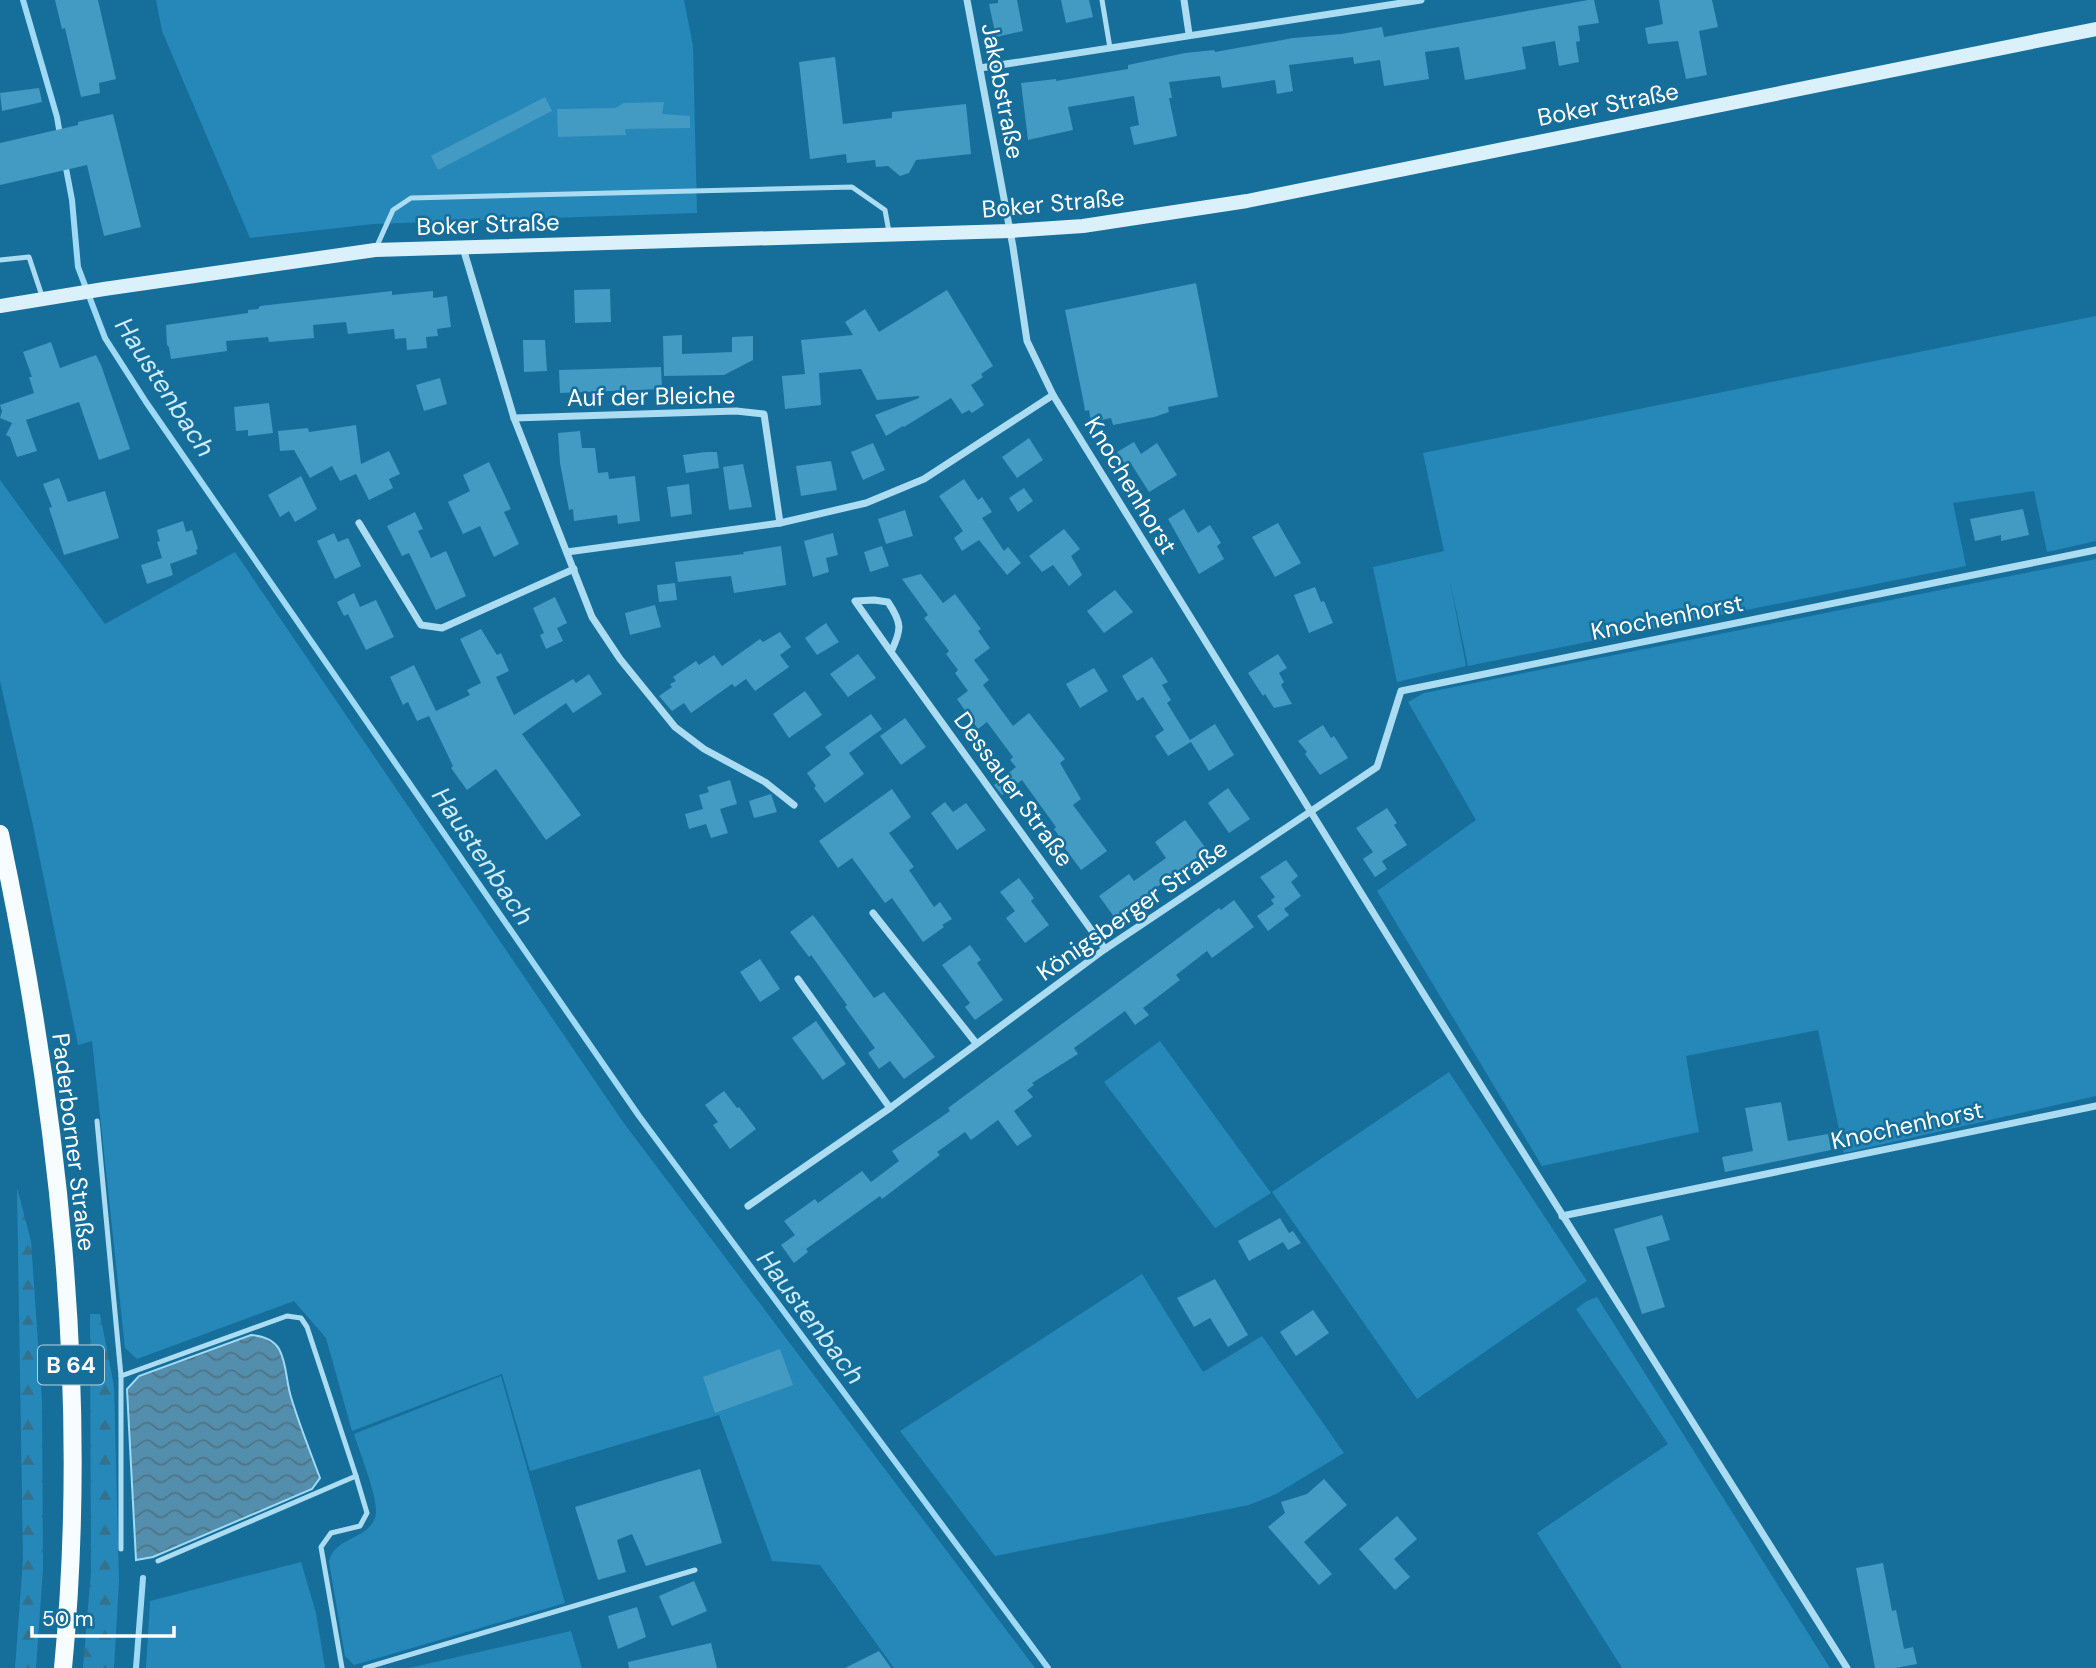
<svg xmlns="http://www.w3.org/2000/svg" width="2096" height="1668" font-family="'DM Sans',sans-serif">
	<defs>
		<pattern id="forest-firs" width="22" height="20" patternUnits="userSpaceOnUse" patternTransform="scale(1.75)"><rect width="22" height="20" fill="#2588b8"/><path d="M5 1l3.5 6h-7zM16 11l3.5 6h-7z" fill="#35708d"/></pattern>
		<pattern id="water-waves" width="16" height="10" patternUnits="userSpaceOnUse" patternTransform="scale(1.75)"><rect width="16" height="10" fill="#538eac"/><path d="M0 5q4-4 8 0t8 0" fill="none" stroke="#507486"/></pattern>
	</defs>
	<rect width="100%" height="100%" fill="#166e9b"/>
	<g fill="#2588b8">
		<polygon points="156,0 684,0 693,46 697,213 373,224 250,238 162,31"/>
		<polygon points="2096,316 2096,541 2047,552 2034,491 1953,503 1966,566 1468,666 1450,581 1466,666 1397,682 1373,567 1444,551 1423,453"/>
		<polygon points="0,480 105,624 235,552 623,1122 1035,1668 894,1668 820,1565 772,1561 719,1415 530,1471 502,1374 352,1431 326,1338 294,1301 137,1359 125,1348 92,1041 78,1045 32,821 0,681"/>
		<polygon points="2096,559 2096,1096 1844,1153 1818,1030 1686,1056 1699,1132 1542,1166 1377,891 1476,820 1408,702 1424,693"/>
		<polygon points="1160,1041 1271,1193 1215,1228 1104,1082"/>
		<polygon points="1449,1072 1587,1281 1417,1399 1272,1192"/>
		<polygon points="1142,1274 1203,1372 1262,1336 1344,1453 1276,1494 1249,1505 995,1556 900,1431"/>
		<polygon points="1597,1297 1830,1668 1622,1668 1537,1533 1668,1444 1576,1309 1587,1301"/>
		<path d="M 501,1376 L 565,1603 L 354,1665 L 345,1656 L 329,1562 C 333,1536 373,1540 376,1513 C 377,1494 360,1454 354,1434 Z"/>
		<polygon points="301,1562 316,1613 325,1668 146,1668 150,1601"/>
		<polygon points="571,1631 582,1668 409,1668"/>
	</g>
	<g fill="url(#forest-firs)">
		<polygon points="17,1188 31,1241 42,1401 43,1569 36,1668 15,1668 23,1560"/>
		<polygon points="90,1314 100,1314 114,1386 119,1581 114,1668 83,1668 91,1571"/>
	</g>
	<path fill="url(#water-waves)" stroke="#9edaf5" stroke-width="2" d="M 251,1335 C 262,1336 273,1339 279,1349 C 287,1363 286,1382 291,1397 C 299,1424 310,1451 320,1478 L 312,1489 L 153,1557 L 136,1560 L 127,1389 L 139,1376 Z"/>
	<g fill="none" stroke-linecap="round" stroke-linejoin="round">
		<g stroke="#9edaf5" stroke-width="6">
			<polyline points="23,0 57,117 60,135"/>
			<polyline points="65,163 72,200 78,267 105,338 146,402 639,1116 1048,1668"/>
			<polyline points="136,1668 143,1578"/>
		</g>
	</g>
	<g fill="#439ac3">
		<polygon points="55,0 98,0 116,79 99,83 100,93 81,97 65,28 62,29"/>
		<polygon points="998,0 1017,0 1023,31 996,37 989,4 998,3"/>
		<polygon points="1061,0 1089,0 1093,17 1066,23"/>
		<polygon points="1588,0 1594,0 1599,23 1578,26 1580,41 1576,42 1579,62 1559,66 1555,41 1539,44 1522,47 1526,69 1465,80 1459,47 1425,52 1429,79 1384,86 1380,60 1354,64 1353,57 1289,65 1293,91 1277,94 1275,80 1222,88 1220,76 1169,82 1172,98 1169,98 1177,136 1134,145 1130,127 1139,125 1134,96 1068,107 1073,130 1028,140 1021,83 1056,79 1056,81 1128,69 1128,65 1185,53 1214,50 1215,52 1293,38 1341,34 1382,27 1384,37"/>
		<polygon points="1659,0 1712,0 1718,27 1699,31 1707,75 1686,79 1678,41 1648,44 1645,28 1663,24"/>
		<polygon points="835,57 843,124 892,118 892,112 966,104 971,154 916,160 909,173 900,176 888,166 876,167 875,160 847,163 846,154 810,159 799,62"/>
		<polygon points="39,88 42,102 2,111 0,93"/>
		<polygon points="545,97 552,111 438,170 431,156"/>
		<polygon points="664,102 662,114 690,116 690,128 625,129 626,135 558,137 557,109 615,108 624,103"/>
		<polygon points="113,114 141,227 104,236 87,165 0,185 0,143 78,125 78,122"/>
		<polygon points="1196,283 1218,397 1168,407 1169,412 1154,417 1113,425 1111,418 1091,422 1089,410 1085,411 1084,404 1065,310"/>
		<polygon points="610,289 611,322 575,323 574,290"/>
		<polygon points="947,290 993,366 981,374 983,377 971,385 984,405 972,413 969,410 962,414 951,398 904,427 903,426 886,436 875,415 919,398 919,396 877,400 861,369 819,373 821,405 785,409 782,376 805,374 801,340 853,335 845,322 865,309 879,332"/>
		<polygon points="392,291 392,295 433,291 433,298 447,296 451,327 437,329 438,336 426,337 427,348 407,350 406,338 395,339 394,329 348,334 346,322 313,325 314,338 269,342 268,337 226,341 227,351 171,359 169,347 167,345 166,325 248,313 248,310 258,309 260,306"/>
		<polygon points="682,335 682,354 732,352 732,337 753,336 753,360 724,375 664,376 663,336"/>
		<polygon points="523,340 545,340 547,371 524,372"/>
		<polygon points="51,342 60,368 96,355 101,365 130,449 99,460 79,402 26,420 37,451 17,457 10,437 6,435 12,423 0,418 2,411 0,405 34,393 29,377 32,377 23,352"/>
		<polygon points="661,367 662,389 560,393 559,370"/>
		<polygon points="440,378 447,404 424,411 416,385"/>
		<polygon points="269,403 273,433 248,436 248,430 236,431 234,407"/>
		<polygon points="356,425 361,464 389,451 400,474 389,479 393,488 369,500 356,474 340,481 332,466 310,478 294,450 280,451 278,431 308,428 309,432"/>
		<polygon points="580,431 582,448 595,448 598,473 608,472 609,479 635,476 640,521 618,524 617,515 574,521 573,509 569,510 560,463 558,433"/>
		<polygon points="1029,438 1043,460 1017,478 1002,457"/>
		<polygon points="1134,442 1141,454 1157,443 1177,475 1149,492 1130,462 1126,465 1117,452"/>
		<polygon points="873,443 885,470 863,480 851,452"/>
		<polygon points="706,452 717,452 719,468 686,473 683,455"/>
		<polygon points="831,461 837,490 801,496 796,466"/>
		<polygon points="489,462 511,509 504,512 519,544 494,557 480,526 463,534 448,502 470,491 463,475"/>
		<polygon points="743,464 752,507 729,510 723,467"/>
		<polygon points="301,476 317,509 295,522 289,511 280,517 268,495"/>
		<polygon points="59,478 68,502 105,491 119,538 64,555 49,508 52,507 43,484"/>
		<polygon points="964,479 978,500 982,497 992,512 982,518 1004,551 1008,547 1021,563 1007,575 979,540 962,551 954,538 963,531 939,496"/>
		<polygon points="689,484 692,514 671,517 667,487"/>
		<polygon points="1024,488 1033,501 1018,512 1009,498"/>
		<polygon points="1184,509 1198,533 1210,525 1221,543 1217,546 1224,559 1199,574 1168,519"/>
		<polygon points="2023,509 2029,535 2001,541 2001,535 1975,541 1970,519"/>
		<polygon points="905,510 913,536 886,544 878,519"/>
		<polygon points="415,512 423,529 418,531 431,558 446,551 466,596 436,610 409,553 402,556 387,526"/>
		<polygon points="183,521 186,532 192,530 198,549 196,550 197,554 170,564 173,575 147,584 141,565 162,558 157,542 160,541 157,530"/>
		<polygon points="1278,523 1301,563 1275,577 1252,537"/>
		<polygon points="1064,529 1080,549 1071,556 1082,575 1069,586 1053,565 1042,572 1029,556"/>
		<polygon points="334,533 338,542 348,538 361,566 335,579 317,541"/>
		<polygon points="833,533 838,555 826,558 829,572 813,577 804,541"/>
		<polygon points="781,546 786,585 734,593 731,576 678,582 675,562 744,554 743,552"/>
		<polygon points="882,546 889,566 870,572 864,552"/>
		<polygon points="921,574 943,603 955,594 981,629 978,631 990,648 974,660 989,680 983,685 1013,726 1029,713 1065,759 1060,763 1081,799 1073,805 1107,851 1081,870 1059,840 1061,839 1054,829 1056,827 1022,780 1002,795 994,785 1016,767 1010,760 1013,757 987,722 978,729 957,699 968,691 955,673 958,670 946,654 949,651 924,618 928,615 902,579"/>
		<polygon points="675,583 677,600 659,602 657,585"/>
		<polygon points="1315,587 1321,602 1324,601 1333,623 1309,633 1294,595"/>
		<polygon points="1115,590 1133,612 1104,633 1087,611"/>
		<polygon points="354,593 360,607 376,600 394,637 366,650 348,614 344,616 337,602"/>
		<polygon points="555,597 567,623 557,628 563,641 546,649 540,635 544,633 533,608"/>
		<polygon points="655,605 661,627 630,635 625,613"/>
		<polygon points="826,623 839,642 817,655 805,638"/>
		<polygon points="481,629 497,655 501,653 509,671 496,677 514,715 573,679 576,683 589,674 602,694 573,713 566,703 522,734 581,815 546,840 496,769 467,790 451,768 453,766 429,716 417,721 408,702 403,705 390,677 414,665 436,711 470,695 467,690 481,683 460,639"/>
		<polygon points="780,632 791,647 780,655 789,667 755,691 746,679 735,687 732,684 691,713 684,703 672,711 659,696 672,687 670,684 676,681 673,677 696,661 699,665 714,655 722,666 760,639 763,642"/>
		<polygon points="858,654 876,678 848,697 830,674"/>
		<polygon points="1278,654 1287,668 1279,673 1284,682 1281,685 1292,704 1274,708 1265,694 1263,696 1248,673"/>
		<polygon points="1152,657 1168,682 1162,685 1171,700 1167,703 1190,740 1215,724 1234,755 1209,771 1191,742 1168,756 1155,736 1164,730 1143,697 1137,701 1122,676"/>
		<polygon points="1094,668 1108,691 1080,708 1066,684"/>
		<polygon points="805,691 822,715 789,738 773,714"/>
		<polygon points="871,714 882,729 849,753 864,774 825,803 814,788 816,786 807,773 831,755 825,747"/>
		<polygon points="905,718 926,747 901,765 880,736"/>
		<polygon points="1323,725 1331,738 1334,736 1348,758 1320,775 1305,754 1307,752 1298,741"/>
		<polygon points="730,780 737,804 720,809 728,833 711,838 706,824 689,829 685,814 703,809 699,795 709,792 707,787"/>
		<polygon points="1228,788 1250,819 1229,833 1208,803"/>
		<polygon points="892,789 911,817 889,833 914,867 909,870 934,907 940,902 952,919 942,925 944,927 923,942 892,898 885,903 852,858 838,868 819,841"/>
		<polygon points="771,794 777,812 754,818 749,801"/>
		<polygon points="945,802 953,812 966,803 986,830 957,850 931,813"/>
		<polygon points="1387,808 1397,823 1394,825 1407,845 1382,861 1387,869 1375,877 1363,859 1373,852 1356,828"/>
		<polygon points="1185,820 1207,850 1115,918 1099,896 1129,874 1134,881 1166,858 1155,842"/>
		<polygon points="1286,860 1298,876 1291,882 1301,896 1284,909 1289,915 1268,931 1257,916 1274,904 1271,900 1275,897 1260,877"/>
		<polygon points="1019,878 1034,898 1031,901 1049,925 1025,943 1006,918 1015,911 1000,892"/>
		<polygon points="1234,900 1254,927 1212,958 1207,951 1176,975 1180,980 1143,1008 1149,1015 1135,1025 1125,1011 1074,1048 1078,1054 1032,1083 1034,1085 1027,1090 1033,1097 1014,1111 1032,1136 1017,1146 998,1120 971,1140 965,1132 937,1152 940,1155 882,1199 880,1196 806,1249 808,1252 794,1263 781,1245 795,1235 784,1221 815,1199 818,1203 862,1171 871,1182 899,1161 892,1151 950,1111 948,1108 1219,908 1221,910"/>
		<polygon points="813,915 874,998 884,992 935,1057 904,1079 890,1061 879,1069 868,1053 875,1048 845,1007 847,1005 811,955 809,957 790,932"/>
		<polygon points="970,945 981,960 977,963 1003,1000 975,1020 965,1007 970,1003 942,965"/>
		<polygon points="760,959 780,989 760,1002 740,972"/>
		<polygon points="816,1021 846,1064 823,1080 792,1038"/>
		<polygon points="724,1091 737,1108 739,1107 756,1129 730,1149 713,1125 718,1122 705,1105"/>
		<polygon points="1781,1102 1788,1141 1828,1134 1831,1150 1725,1172 1722,1157 1753,1151 1745,1108"/>
		<polygon points="1662,1215 1670,1240 1646,1247 1665,1307 1642,1314 1614,1229"/>
		<polygon points="1280,1218 1289,1233 1293,1231 1301,1243 1288,1250 1283,1242 1249,1261 1238,1241"/>
		<polygon points="1215,1279 1248,1335 1228,1347 1210,1318 1194,1327 1177,1298"/>
		<polygon points="1313,1310 1329,1333 1296,1356 1280,1332"/>
		<polygon points="780,1349 793,1385 715,1413 703,1377"/>
		<polygon points="700,1469 722,1543 646,1566 632,1534 617,1540 626,1572 598,1580 575,1507"/>
		<polygon points="1324,1479 1347,1505 1304,1542 1332,1574 1319,1585 1268,1527 1285,1513 1281,1502 1307,1494"/>
		<polygon points="1397,1516 1417,1539 1394,1559 1410,1577 1395,1590 1359,1549"/>
		<polygon points="1883,1563 1892,1611 1896,1610 1904,1649 1913,1647 1917,1664 1895,1668 1875,1668 1856,1568"/>
		<polygon points="694,1581 707,1611 672,1626 659,1596"/>
		<polygon points="637,1607 646,1637 618,1649 608,1616"/>
		<polygon points="711,1643 717,1668 629,1668 628,1662"/>
		<polygon points="879,1651 891,1668 845,1668"/>
	</g>
	<g fill="none" stroke-linecap="round" stroke-linejoin="round">
		<g stroke="#abdcf2" stroke-width="5">
			<polyline points="1102,0 1110,48"/>
			<polyline points="376,248 393,210 411,198 852,187 885,210 889,232"/>
			<polyline points="0,260 29,257 43,299"/>
			<polyline points="97,1121 121,1376 287,1316 301,1318 307,1327 356,1476 367,1513 360,1526 331,1533 321,1547 342,1668"/>
			<polyline points="121,1376 121,1549"/>
			<polyline points="158,1561 356,1476"/>
			<polyline points="365,1668 695,1570"/>
		</g>
		<g stroke="#abdcf2" stroke-width="7">
			<polyline points="967,0 1013,247 1027,341 1053,395 1423,993 1847,1668"/>
			<polyline points="1184,0 1189,34"/>
			<polyline points="980,68 1421,0"/>
			<polyline points="463,248 514,418 592,617 620,659 675,727 704,749 765,782 794,805"/>
			<polyline points="514,418 736,411 764,414 780,523"/>
			<polyline points="359,523 421,625 442,628 574,569"/>
			<polyline points="567,552 780,523 866,503 924,479 1053,395"/>
			<path d="M 891,652 L 855,601 L 874,600 L 888,602 C 902,623 902,629 891,652 L 1105,949"/>
			<polyline points="873,913 976,1043"/>
			<polyline points="798,979 890,1108"/>
			<polyline points="748,1206 890,1108 1105,949 1377,767 1401,691 2096,550"/>
			<polyline points="1562,1216 2096,1106"/>
		</g>
		<polyline stroke="#daf1fc" stroke-width="14" points="0,306 104,289 375,250 1010,231 1083,226 1247,201 2096,29"/>
		<path stroke="#f7fcff" stroke-width="18" d="M 0,834 C 58,1108 90,1389 63,1668"/>
	</g>
	<g text-anchor="middle" dominant-baseline="central" stroke-width="5" stroke-linejoin="round" paint-order="stroke">
		<rect fill="#166e9b" stroke="#b9d4e1" stroke-width="2" x="38" y="1345.5" width="66" height="39" rx="5"/>
		<g font-size="23" font-weight="bold" fill="#fff">
			<text x="71" y="1365">B 64</text>
		</g>
		<g font-size="24" fill="#fff" stroke="#166e9b">
			<text transform="translate(1003 91) rotate(79)">Jakobstraße</text>
			<text transform="translate(1608 104) rotate(-11)">Boker Straße</text>
			<text transform="translate(1053 203) rotate(-5)">Boker Straße</text>
			<text transform="translate(488 224) rotate(-2)">Boker Straße</text>
			<text transform="translate(651 396) rotate(-1)">Auf der Bleiche</text>
			<text transform="translate(1131 485) rotate(59)">Knochenhorst</text>
			<text transform="translate(1667 617) rotate(-11)">Knochenhorst</text>
			<text transform="translate(1014 789) rotate(54)">Dessauer Straße</text>
			<text transform="translate(1132 910) rotate(-35)">Königsberger Straße</text>
			<text transform="translate(1907 1125) rotate(-12)">Knochenhorst</text>
			<text transform="translate(74 1142) rotate(83)">Paderborner Straße</text>
		</g>
		<g font-size="26" font-style="italic" fill="#cdecfb" stroke="#166e9b">
			<text transform="translate(165 387) rotate(57)">Haustenbach</text>
			<text transform="translate(483 856) rotate(56)">Haustenbach</text>
			<text transform="translate(811 1317) rotate(53)">Haustenbach</text>
		</g>
	</g>
	<path d="M32 1626v10h142v-10" fill="none" stroke="#ffffff" stroke-width="3.5"/>
	<text x="42" y="1626" font-size="21" fill="#ffffff" stroke="#166e9b" stroke-width="5" paint-order="stroke">50 m</text>
</svg>
